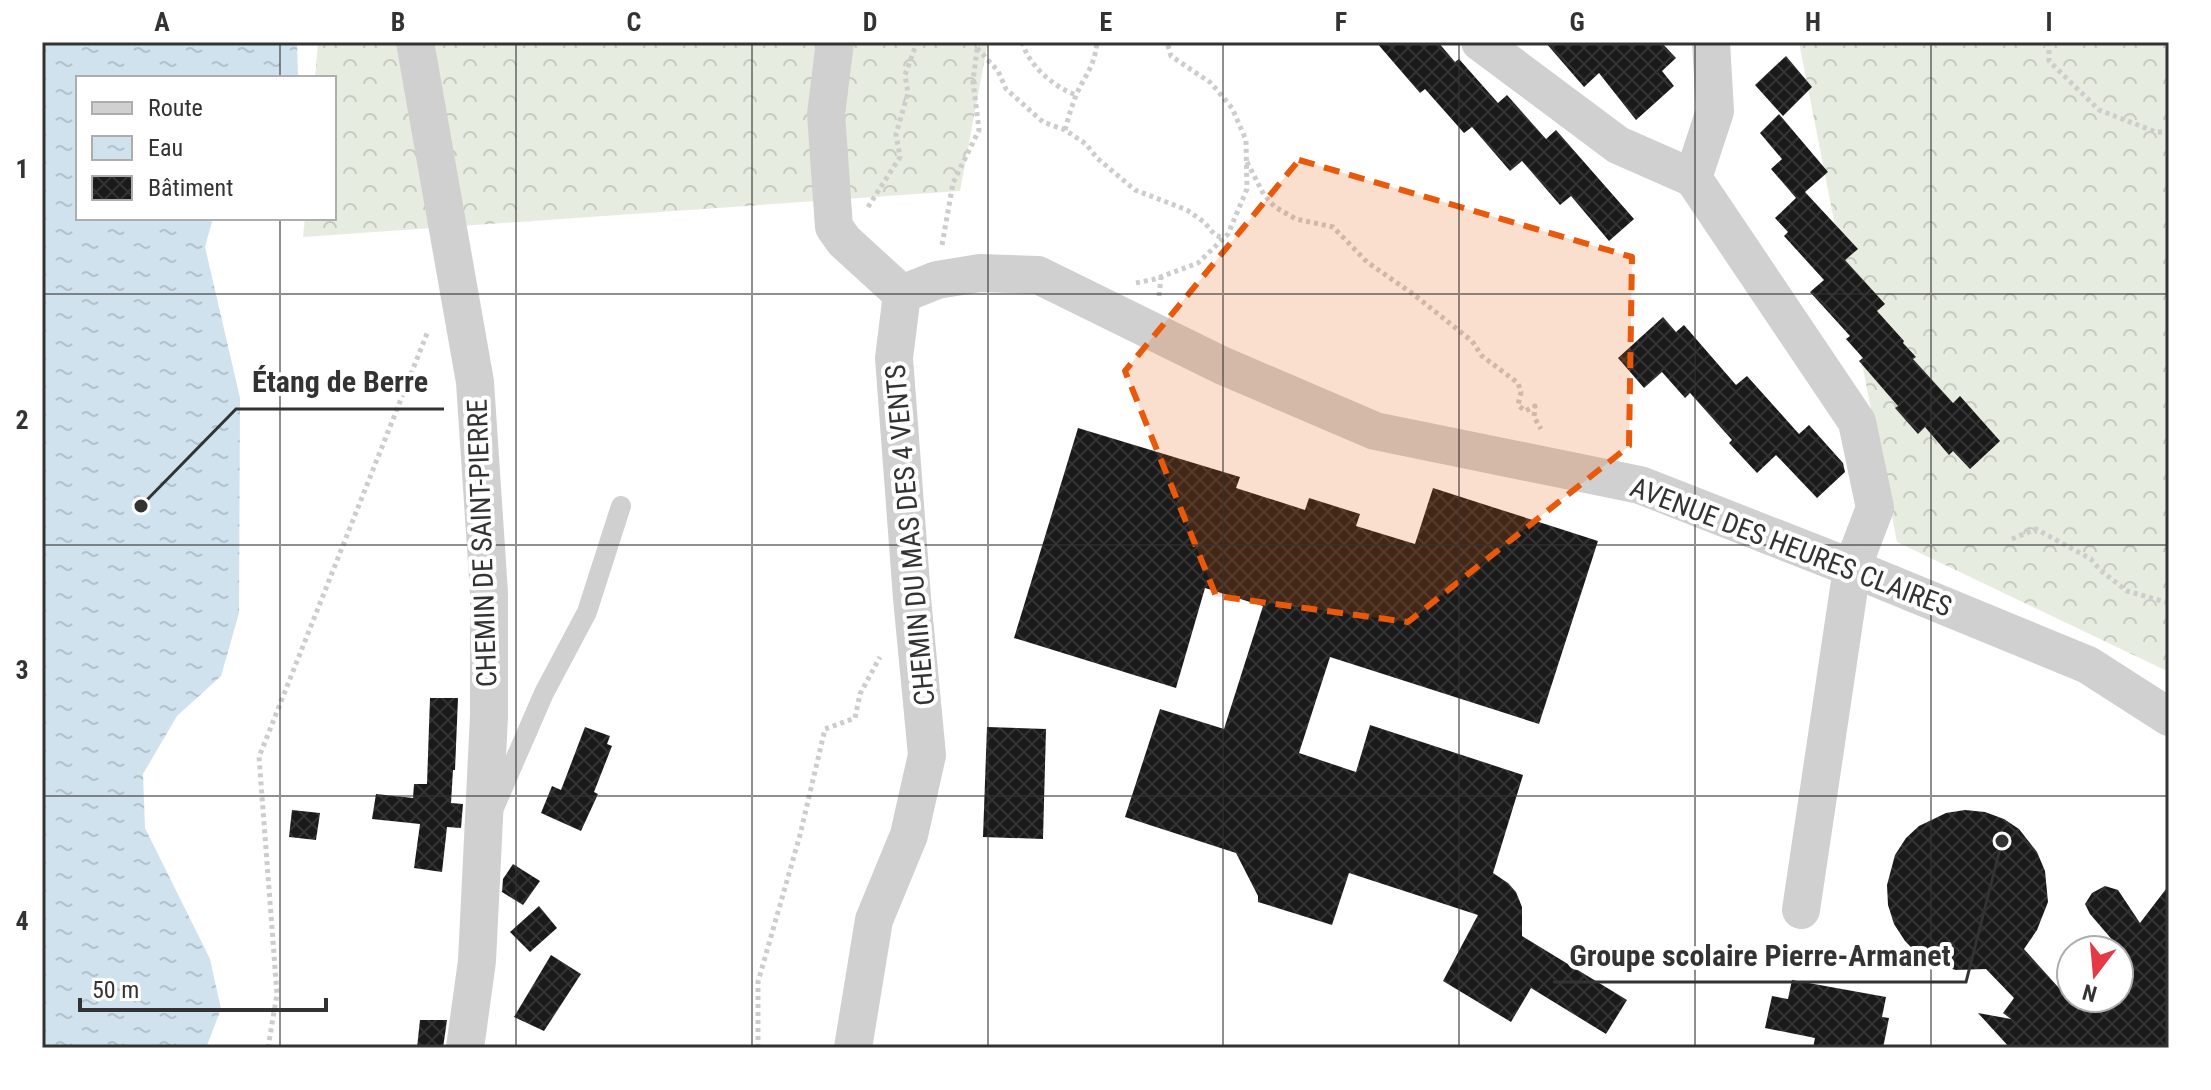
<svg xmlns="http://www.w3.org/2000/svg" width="2211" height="1090" font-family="'Roboto Condensed',sans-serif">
	<defs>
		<pattern id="forest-crowns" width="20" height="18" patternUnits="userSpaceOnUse" patternTransform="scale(2)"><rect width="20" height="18" fill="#e6ecdf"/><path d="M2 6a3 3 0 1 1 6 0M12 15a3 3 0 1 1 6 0" fill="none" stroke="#c6cbc0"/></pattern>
		<pattern id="water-ripples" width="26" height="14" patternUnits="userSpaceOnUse" patternTransform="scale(2)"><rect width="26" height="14" fill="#cfe2ee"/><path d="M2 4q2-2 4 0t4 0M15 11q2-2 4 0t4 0" fill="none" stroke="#b2c2cd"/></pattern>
		<pattern id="building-cross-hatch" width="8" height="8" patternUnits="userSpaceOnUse" patternTransform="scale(2)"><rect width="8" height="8" fill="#1a1a1a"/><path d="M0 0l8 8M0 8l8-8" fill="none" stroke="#333"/></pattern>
	</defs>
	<rect width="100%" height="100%" fill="#fff"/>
	<g fill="url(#forest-crowns)">
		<polygon points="318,42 988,42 960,191 303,237 305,218 334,218 334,78 315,78"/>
		<polygon points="1799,42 2169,42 2169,672 1897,542"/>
	</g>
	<polygon fill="url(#water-ripples)" points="42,42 297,42 298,78 78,78 78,218 213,218 205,247 240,398 239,613 221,676 177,716 143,774 145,828 210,959 221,1009 206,1048 42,1048"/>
	<g fill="url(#building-cross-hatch)">
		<polygon points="1376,42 1438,42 1455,62 1459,59 1498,103 1507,95 1546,139 1556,130 1634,219 1609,241 1571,196 1560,205 1522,161 1510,171 1472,127 1464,133 1425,89 1420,93"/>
		<polygon points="1545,42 1661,42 1676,58 1662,71 1674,86 1636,120 1599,73 1584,87"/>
		<polygon points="1786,56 1812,87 1783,116 1755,85"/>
		<polygon points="1779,114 1828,172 1805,192 1858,249 1845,260 1885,304 1877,311 1904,341 1903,343 1916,357 1913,359 1953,403 1960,396 2000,441 1970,469 1953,451 1949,455 1925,427 1918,434 1895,408 1898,406 1859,361 1863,358 1846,339 1850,336 1810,292 1824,280 1784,236 1788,232 1775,218 1796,198 1771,169 1782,159 1760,133"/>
		<polygon points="1663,317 1676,332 1684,325 1736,385 1747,376 1799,434 1809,425 1843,463 1845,472 1817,498 1776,455 1757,473 1729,443 1732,440 1690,393 1685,398 1662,372 1644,388 1618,358"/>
		<polygon points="1078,428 1240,477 1236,488 1305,510 1309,498 1360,514 1356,526 1415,544 1433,488 1598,541 1539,724 1330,657 1299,753 1356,772 1370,725 1523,775 1493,873 1508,883 1516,892 1522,907 1522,936 1627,1000 1606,1034 1531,988 1511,1022 1443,981 1478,915 1349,873 1332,925 1258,902 1258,896 1236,853 1125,817 1160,709 1224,729 1263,606 1205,588 1176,688 1014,638"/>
		<polygon points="430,698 458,698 455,770 453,770 451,803 463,804 461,828 447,827 442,872 414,868 420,824 372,819 376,794 413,798 414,784 427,784"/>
		<polygon points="585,727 610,736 607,744 612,746 594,792 598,794 581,831 541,813 552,786 561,790"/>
		<polygon points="987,727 1046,729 1043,839 983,837"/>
		<polygon points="292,810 320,813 316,840 289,837"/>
		<polygon points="1965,810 1985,812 2004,819 2019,829 2037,852 2045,871 2048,902 2037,930 2024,949 2068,998 2071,995 2071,998 2119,998 2119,952 2121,950 2090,914 2085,904 2092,893 2105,886 2118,890 2140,923 2169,885 2169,1048 2010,1048 1978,1013 2011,1019 2003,1013 2014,998 1986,969 1956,970 1937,965 1919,955 1905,941 1894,924 1888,905 1887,885 1895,855 1906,838 1919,826 1946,813"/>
		<polygon points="513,864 540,881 523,905 502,892 503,879"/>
		<polygon points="539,906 557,928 530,952 510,932"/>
		<polygon points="551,955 581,974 544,1031 514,1017"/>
		<polygon points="1792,980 1886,997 1882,1017 1889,1018 1883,1048 1813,1048 1815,1038 1765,1028 1772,996 1788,999"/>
		<polygon points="420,1020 447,1020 443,1048 417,1048"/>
	</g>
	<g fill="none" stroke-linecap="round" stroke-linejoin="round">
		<g stroke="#cdcdcd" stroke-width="5" stroke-dasharray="4 4" stroke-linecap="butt">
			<path d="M 1022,42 C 1029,66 1054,87 1076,95"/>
			<polyline points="2049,42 2049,61 2099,110 2156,132 2169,132"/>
			<polyline points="977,48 998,71 1006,89 1043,122 1065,130 1086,144 1097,158 1135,190 1187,210 1204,222 1215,235 1223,238"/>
			<path d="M 1065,130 C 1068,119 1071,108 1075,98 C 1084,75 1094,70 1097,42"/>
			<polyline points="1247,162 1264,195 1275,207 1296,219 1333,227 1367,262 1413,294 1472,341 1482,356 1518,383 1521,392 1518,405 1525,411 1535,406 1534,417 1541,429"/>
			<polyline points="868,207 900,157 896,134 908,93 905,75 917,42"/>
			<polyline points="942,245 953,183 979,130 973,81 978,42"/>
			<polyline points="1136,283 1155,279 1198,263 1228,234 1247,189 1246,140 1232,108 1211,83 1171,56 1167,42"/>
			<polyline points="1159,296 1161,277"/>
			<polyline points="2012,539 2036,529 2091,559 2100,570 2127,591 2169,603"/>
			<polyline points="268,1048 277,994 259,757 428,331"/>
			<polyline points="758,1048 758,982 800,835 825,729 855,718 860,694 880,657"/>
		</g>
		<polyline stroke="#d0d0d0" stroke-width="20" points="494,808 544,693 587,612 621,506"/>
		<g stroke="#d0d0d0" stroke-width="38">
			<polyline points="415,42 475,382 489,593 489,716 477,961 465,1048"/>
			<polyline points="835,42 826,114 834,227 844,241 902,294"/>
			<polyline points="1480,42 1618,145 1693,178"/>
			<polyline points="1711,42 1715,111 1693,178 1857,422 1875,508 1852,568 1801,910"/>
			<polyline points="902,294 937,280 980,273 1038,275 1221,365 1375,431 1640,485 1852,568 2088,665 2169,717"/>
			<polyline points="853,1048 874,920 909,835 927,755 912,598 894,358 902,294"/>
		</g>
	</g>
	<path fill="#e8590c" fill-opacity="0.2" stroke="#e8590c" stroke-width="6" stroke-dasharray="16 10" stroke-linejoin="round" d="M 1299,160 L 1632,257 L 1629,446 L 1408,622 L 1216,596 L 1125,371 Z"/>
	<path fill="none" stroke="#333" stroke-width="2" stroke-opacity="0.55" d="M 280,42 L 280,78M 516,42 L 516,1048M 752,42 L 752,1048M 988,42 L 988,1048M 1223,42 L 1223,1048M 1459,42 L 1459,1048M 1695,42 L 1695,1048M 1931,42 L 1931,1048M 280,218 L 280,1048M 42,294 L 2169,294M 42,545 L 2169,545M 42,796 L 2169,796"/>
	<g text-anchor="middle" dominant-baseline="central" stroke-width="8" stroke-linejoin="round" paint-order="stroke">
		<g font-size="28" fill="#333" stroke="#fff">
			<text transform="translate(910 535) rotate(-95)">CHEMIN DU MAS DES 4 VENTS</text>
			<text transform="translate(482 543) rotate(-92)">CHEMIN DE SAINT-PIERRE</text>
			<text transform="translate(1791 547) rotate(21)">AVENUE DES HEURES CLAIRES</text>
		</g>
	</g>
	<path fill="none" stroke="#333" stroke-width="3" d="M141 506L236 409H444M2002 841L1966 982H1553"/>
	<g fill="#333" stroke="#fff" stroke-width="3">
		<circle cx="141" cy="506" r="8"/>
		<circle cx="2002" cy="841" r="8"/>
	</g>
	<g font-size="30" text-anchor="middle" font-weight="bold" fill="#333" stroke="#fff" stroke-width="8" stroke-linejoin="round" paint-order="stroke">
		<text x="340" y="392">Étang de Berre</text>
		<text x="1760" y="966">Groupe scolaire Pierre-Armanet</text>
	</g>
	<rect width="2211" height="1090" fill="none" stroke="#ffffff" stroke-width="88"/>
	<rect x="76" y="76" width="260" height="144" fill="#ffffff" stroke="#adadad" stroke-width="2"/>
	<rect x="92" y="102" width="40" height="12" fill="#d0d0d0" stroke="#adadad" stroke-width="2"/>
	<text x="148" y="116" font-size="24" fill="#333333">Route</text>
	<rect x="92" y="136" width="40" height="24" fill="url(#water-ripples)" stroke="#adadad" stroke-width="2"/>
	<text x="148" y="156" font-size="24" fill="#333333">Eau</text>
	<rect x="92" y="176" width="40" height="24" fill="url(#building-cross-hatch)" stroke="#adadad" stroke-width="2"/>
	<text x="148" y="196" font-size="24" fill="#333333">Bâtiment</text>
	<g transform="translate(2095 974) rotate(196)"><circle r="38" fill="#ffffff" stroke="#adadad" stroke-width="2"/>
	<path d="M0-6L14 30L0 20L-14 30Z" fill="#e63946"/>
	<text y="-12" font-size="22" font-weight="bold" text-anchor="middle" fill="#333333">N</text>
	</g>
	<path d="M80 998v12h246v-12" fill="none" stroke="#333333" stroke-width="4"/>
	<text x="92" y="998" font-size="24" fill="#333333" stroke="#ffffff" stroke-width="6" paint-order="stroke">50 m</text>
	<rect x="44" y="44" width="2123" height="1002" fill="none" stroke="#333" stroke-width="3"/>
	<g font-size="26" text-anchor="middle" font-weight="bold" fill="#333">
		<text x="162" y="31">A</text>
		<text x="398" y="31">B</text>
		<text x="634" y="31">C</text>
		<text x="870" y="31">D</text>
		<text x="1106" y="31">E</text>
		<text x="1341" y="31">F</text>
		<text x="1577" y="31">G</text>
		<text x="1813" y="31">H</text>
		<text x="2049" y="31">I</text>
		<text x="22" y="178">1</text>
		<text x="22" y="429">2</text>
		<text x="22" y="679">3</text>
		<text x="22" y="930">4</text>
	</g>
</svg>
